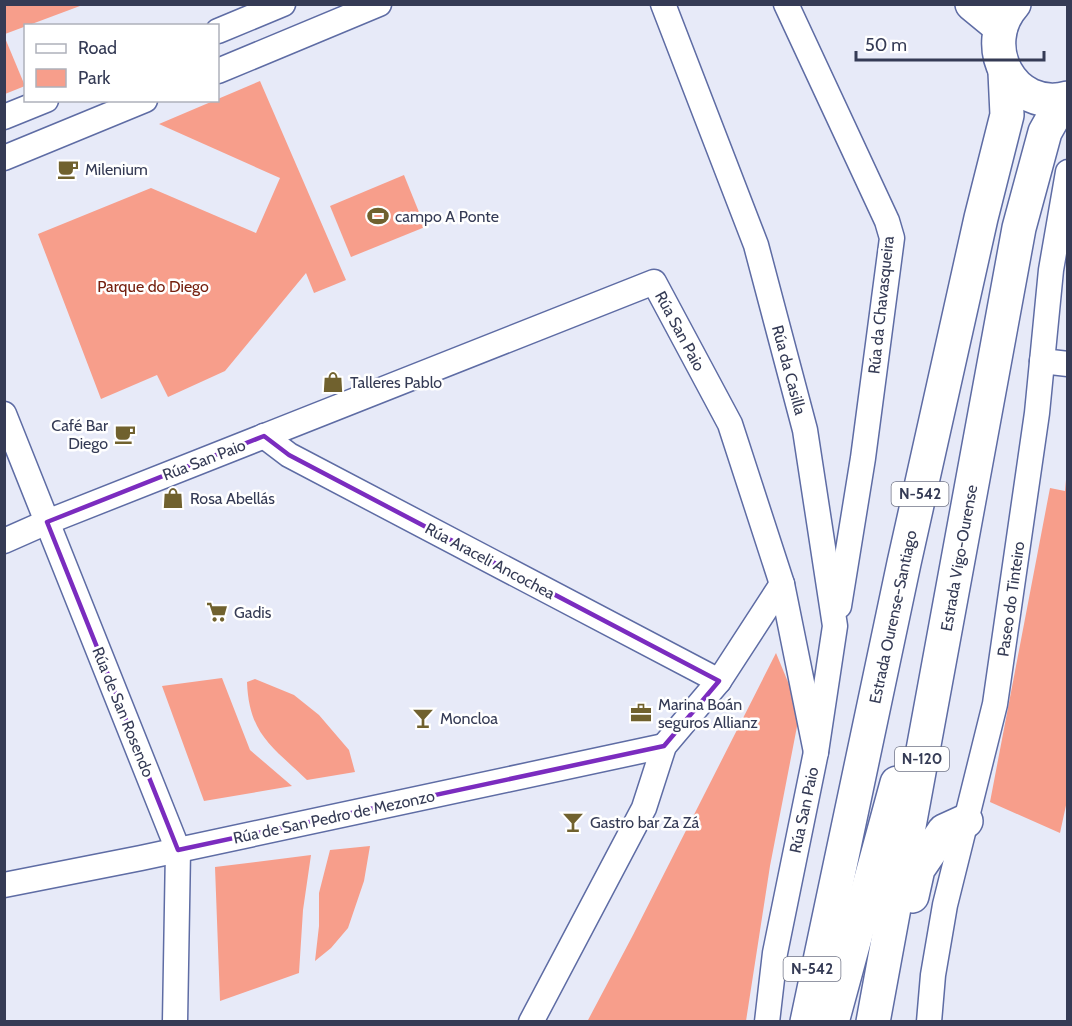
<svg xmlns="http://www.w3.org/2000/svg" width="1072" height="1026" font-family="Cabin,sans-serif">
	<rect width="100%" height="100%" fill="#e7eaf8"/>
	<g fill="#f79e8b">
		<polygon points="5,4 79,4 80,6 5,34"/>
		<polygon points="5,38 25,86 5,94 4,94"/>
		<polygon points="260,81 346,280 314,293 306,273 225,371 168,397 157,375 101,399 38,234 151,188 256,233 280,178 159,124"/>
		<polygon points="404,175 425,227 351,257 330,206"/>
		<polygon points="1067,468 1068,796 1060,833 990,802 1050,488 1065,491"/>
		<polygon points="776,653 800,711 770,866 746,1021 587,1022 633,935"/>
		<polygon points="222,678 250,750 292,786 204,801 162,686"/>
		<path d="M 255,679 L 294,695 L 319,715 L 349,750 L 355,772 L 307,780 C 273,747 249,735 247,682 Z"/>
		<polygon points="370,846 364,881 348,928 331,948 315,961 319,926 319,893 330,850"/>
		<polygon points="311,855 303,910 299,973 220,1001 215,867"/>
	</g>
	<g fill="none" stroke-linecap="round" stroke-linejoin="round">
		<defs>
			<g id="minor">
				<polyline points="663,4 756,245 805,430 835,626 816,752 775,953 767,1022"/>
				<polyline points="786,4 887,221 892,238 863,458 839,606"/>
				<polyline points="218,31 283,4"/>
				<polyline points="218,71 379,4"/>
				<polyline points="4,117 46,100"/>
				<polyline points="4,158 145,100"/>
				<polyline points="1042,361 1068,364"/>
				<polyline points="4,414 178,850 175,1022"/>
				<polyline points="264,436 289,455 719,681"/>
				<polyline points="4,541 47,522 654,282 730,424 782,584 816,752"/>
				<polyline points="4,885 141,858 664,746"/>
				<polyline points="531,1022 644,808 664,746 719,681 782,584"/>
				<polyline points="929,1022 933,975 945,905 995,704 1037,413 1051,270 1068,172"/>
			</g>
			<g id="highway">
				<polyline points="972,4 1000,27"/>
				<path d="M 1014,4 C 977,45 1012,113 1068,98"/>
				<polyline points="912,896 918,869 944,831 966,821"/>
				<polyline points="807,1022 904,563 981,218 1007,115 1005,72"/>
				<polyline points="832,1022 897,783"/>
				<polyline points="873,1022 1019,228 1045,132 1063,100"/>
			</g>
		</defs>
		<use href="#minor" stroke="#5e6ca4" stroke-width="27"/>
		<use href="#highway" stroke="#5e6ca4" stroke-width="36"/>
		<use href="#minor" stroke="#fff" stroke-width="24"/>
		<use href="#highway" stroke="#fff" stroke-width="33"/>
	</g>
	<path fill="none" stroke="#7b2cbf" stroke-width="4.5" stroke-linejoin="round" d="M 264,436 L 289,455 L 719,681 L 664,746 L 178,850 L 47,522 Z"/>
	<defs>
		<symbol id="cafe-bare" viewBox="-9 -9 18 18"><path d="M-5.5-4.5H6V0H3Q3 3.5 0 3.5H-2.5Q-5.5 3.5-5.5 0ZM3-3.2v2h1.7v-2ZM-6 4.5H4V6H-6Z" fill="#70612e" stroke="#fff" stroke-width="2.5" paint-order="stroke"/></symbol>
		<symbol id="stadium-bare" viewBox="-9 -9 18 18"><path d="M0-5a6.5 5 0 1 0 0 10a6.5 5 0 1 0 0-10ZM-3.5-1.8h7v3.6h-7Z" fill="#70612e" stroke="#fff" stroke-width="2.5" paint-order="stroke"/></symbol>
		<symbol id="shop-bare" viewBox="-9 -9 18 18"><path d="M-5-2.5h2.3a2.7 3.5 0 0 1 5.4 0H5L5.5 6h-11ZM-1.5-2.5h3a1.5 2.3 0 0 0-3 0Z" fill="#70612e" stroke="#fff" stroke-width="2.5" paint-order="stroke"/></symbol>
		<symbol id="supermarket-bare" viewBox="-9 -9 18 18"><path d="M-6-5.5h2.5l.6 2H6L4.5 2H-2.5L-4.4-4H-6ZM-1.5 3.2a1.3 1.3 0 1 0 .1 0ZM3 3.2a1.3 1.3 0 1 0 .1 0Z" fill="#70612e" stroke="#fff" stroke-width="2.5" paint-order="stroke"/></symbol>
		<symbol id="office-bare" viewBox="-9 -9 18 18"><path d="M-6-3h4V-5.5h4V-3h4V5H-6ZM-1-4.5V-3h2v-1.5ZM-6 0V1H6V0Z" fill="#70612e" stroke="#fff" stroke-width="2.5" paint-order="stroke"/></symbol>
		<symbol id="bar-bare" viewBox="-9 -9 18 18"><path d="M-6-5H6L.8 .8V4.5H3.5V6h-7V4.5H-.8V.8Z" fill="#70612e" stroke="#fff" stroke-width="2.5" paint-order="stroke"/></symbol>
	</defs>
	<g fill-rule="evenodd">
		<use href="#cafe-bare" x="53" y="154" width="30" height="30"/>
		<use href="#stadium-bare" x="363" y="201" width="30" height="30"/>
		<use href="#shop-bare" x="318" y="367" width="30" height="30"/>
		<use href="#cafe-bare" x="110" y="419" width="30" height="30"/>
		<use href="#shop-bare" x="158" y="483" width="30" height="30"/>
		<use href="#supermarket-bare" x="202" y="597" width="30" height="30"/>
		<use href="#office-bare" x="626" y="698" width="30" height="30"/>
		<use href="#bar-bare" x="408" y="703" width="30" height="30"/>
		<use href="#bar-bare" x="558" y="807" width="30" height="30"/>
	</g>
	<g text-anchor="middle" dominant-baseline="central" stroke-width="5" stroke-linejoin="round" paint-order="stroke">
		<g fill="#fff" stroke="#727688" stroke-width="1.5">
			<rect x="891.5" y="482" width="57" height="24" rx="4.5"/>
			<rect x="895" y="747" width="54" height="24" rx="4.5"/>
			<rect x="783.5" y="957" width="57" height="24" rx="4.5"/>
		</g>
		<g font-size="15" font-weight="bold" fill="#353b55">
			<text x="920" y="494">N-542</text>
			<text x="922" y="759">N-120</text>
			<text x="812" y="969">N-542</text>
		</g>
		<g font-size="16" fill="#353b55" stroke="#fff" text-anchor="start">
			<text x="85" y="169">Milenium</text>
			<text x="395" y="216">campo A Ponte</text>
			<text x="350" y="382">Talleres Pablo</text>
			<text x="108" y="425" text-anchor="end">Café Bar<tspan x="108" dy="18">Diego</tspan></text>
			<text x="190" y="498">Rosa Abellás</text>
			<text x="234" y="612">Gadis</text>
			<text x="658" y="704">Marina Boán<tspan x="658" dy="18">seguros Allianz</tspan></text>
			<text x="440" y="718">Moncloa</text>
			<text x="590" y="822">Gastro bar Za Zá</text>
		</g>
		<g font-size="16" fill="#75200f" stroke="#fff">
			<text x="153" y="286">Parque do Diego</text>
		</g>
		<g font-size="16" fill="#353b55" stroke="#fff">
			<text transform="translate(881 305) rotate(-84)">Rúa da Chavasqueira</text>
			<text transform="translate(680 331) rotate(62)">Rúa San Paio</text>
			<text transform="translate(789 370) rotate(75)">Rúa da Casilla</text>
			<text transform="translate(204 460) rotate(-21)">Rúa San Paio</text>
			<text transform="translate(959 558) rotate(-80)">Estrada Vigo-Ourense</text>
			<text transform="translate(490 561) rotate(28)">Rúa Araceli Ancochea</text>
			<text transform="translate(1011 599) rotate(-82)">Paseo do Tinteiro</text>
			<text transform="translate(893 617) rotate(-78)">Estrada Ourense-Santiago</text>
			<text transform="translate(123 712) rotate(68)">Rúa de San Rosendo</text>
			<text transform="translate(804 810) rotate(-78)">Rúa San Paio</text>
			<text transform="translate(334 817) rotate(-12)">Rúa de San Pedro de Mezonzo</text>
		</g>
	</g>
	<rect width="1072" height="1026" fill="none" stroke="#353b55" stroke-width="12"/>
	<rect x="24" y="24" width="195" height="78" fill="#ffffff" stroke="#aeb1bb" stroke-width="1.5"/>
	<rect x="36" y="44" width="30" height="9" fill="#ffffff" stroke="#aeb1bb" stroke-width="1.5"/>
	<text x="78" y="54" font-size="18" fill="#353b55">Road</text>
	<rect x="36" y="69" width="30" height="18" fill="#f79e8b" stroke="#aeb1bb" stroke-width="1.5"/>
	<text x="78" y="84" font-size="18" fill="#353b55">Park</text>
	<path d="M856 51v9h188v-9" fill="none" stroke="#353b55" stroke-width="3"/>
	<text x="865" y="51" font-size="18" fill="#353b55" stroke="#ffffff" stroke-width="4.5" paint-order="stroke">50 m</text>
</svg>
